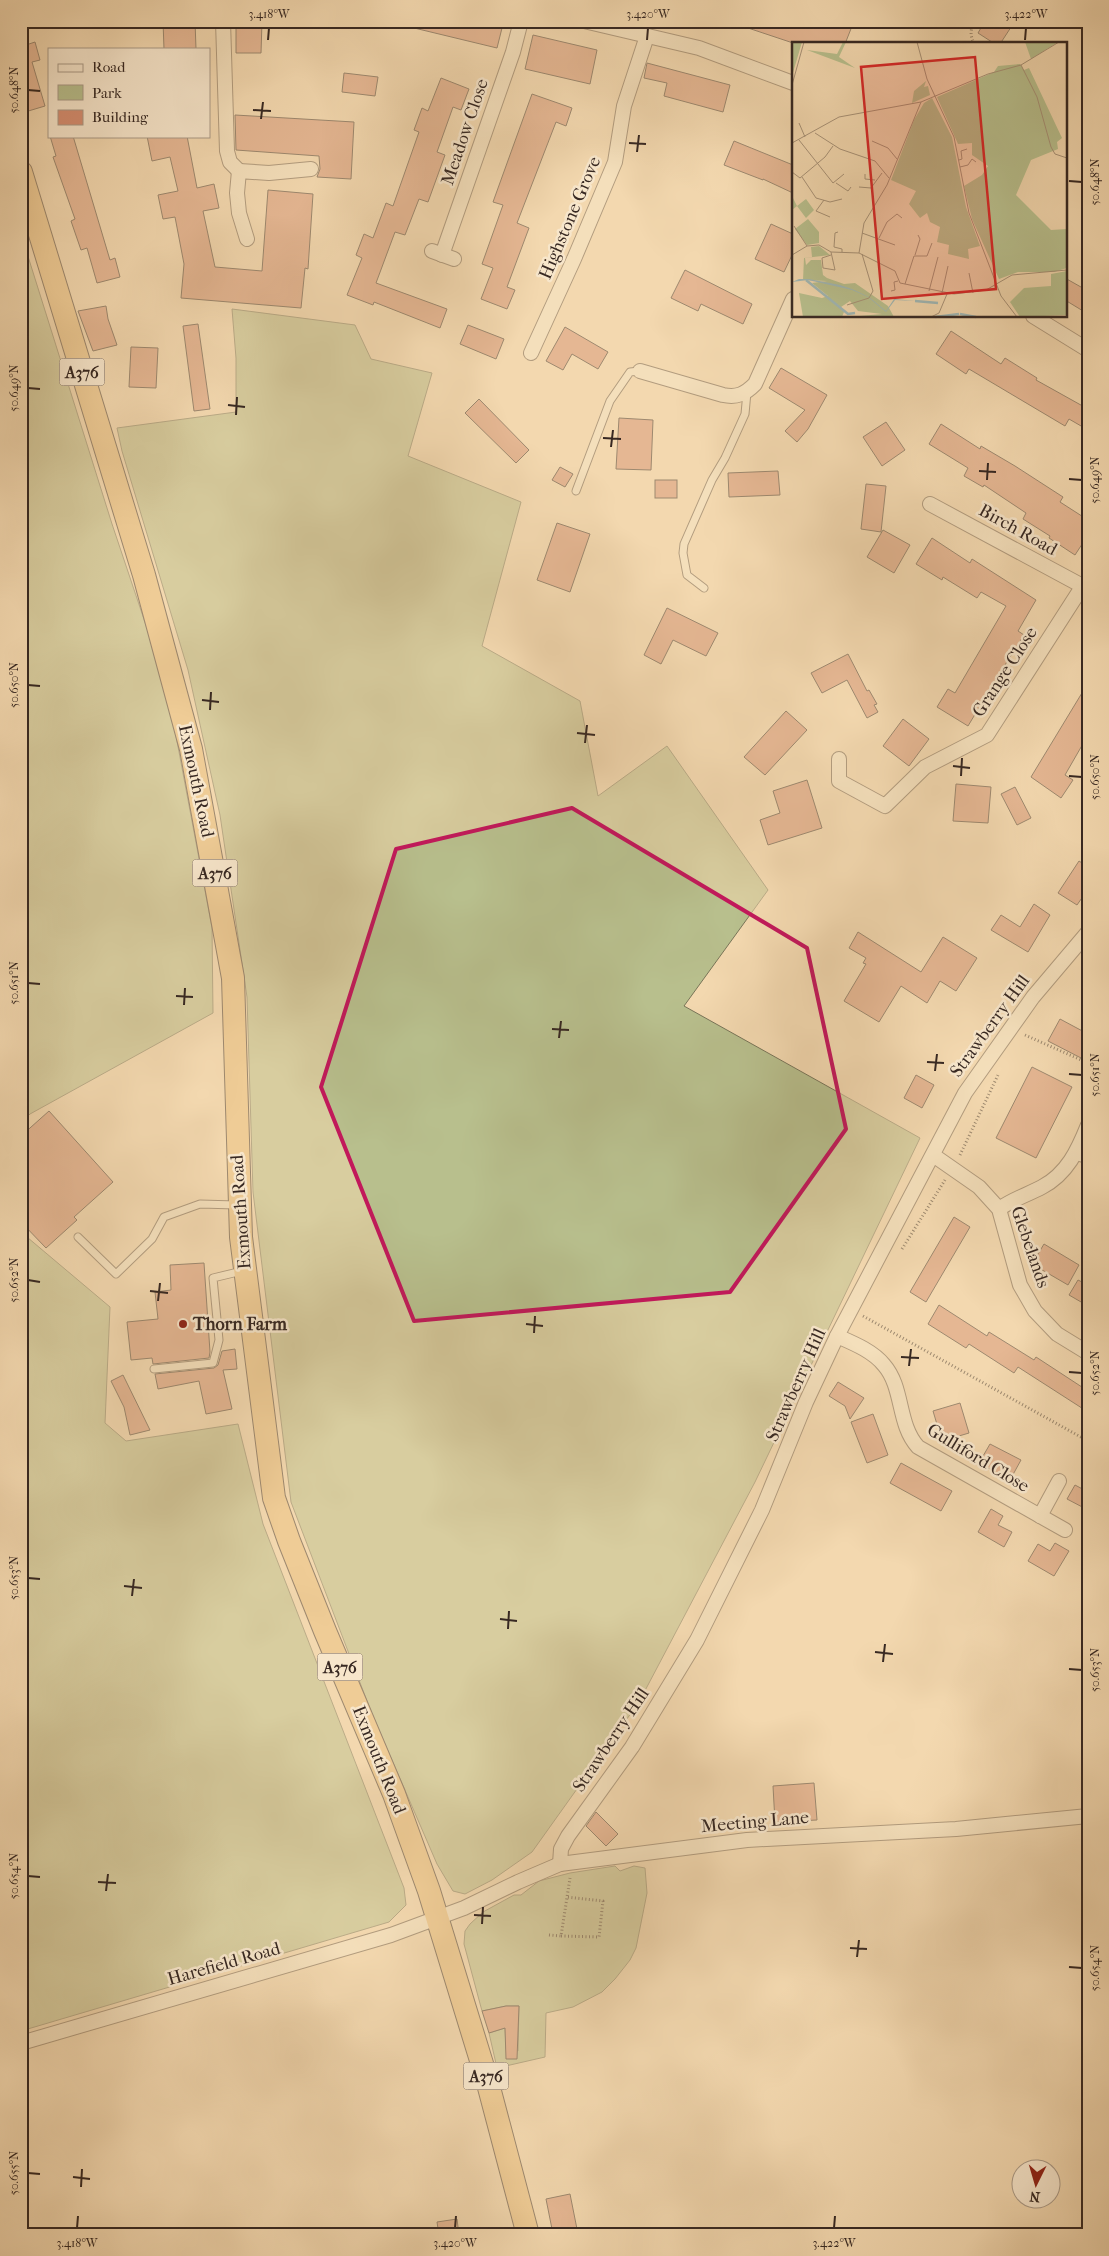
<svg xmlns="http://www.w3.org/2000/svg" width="1109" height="2256" font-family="'IM FELL French Canon',serif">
	<rect width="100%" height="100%" fill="#f3d8af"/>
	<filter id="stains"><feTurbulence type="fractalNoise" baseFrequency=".004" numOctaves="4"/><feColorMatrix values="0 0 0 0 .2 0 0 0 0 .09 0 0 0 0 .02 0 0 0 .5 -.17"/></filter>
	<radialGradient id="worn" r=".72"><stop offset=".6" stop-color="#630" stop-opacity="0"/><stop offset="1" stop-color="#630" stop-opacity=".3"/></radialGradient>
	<g fill="#b8bf8d" stroke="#787458">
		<polygon points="21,234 112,524 167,688 212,928 213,1013 30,1114 21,1123"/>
		<polygon points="232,309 355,325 371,359 432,373 408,456 521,502 482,646 580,701 598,796 667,746 768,890 684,1006 920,1138 755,1482 639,1702 532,1852 492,1880 465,1894 453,1891 437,1864 372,1714 291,1502 253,1192 247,997 220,815 188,670 122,451 117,428 236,412 236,358"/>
		<polygon points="21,1232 110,1307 105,1423 126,1441 238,1424 263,1524 404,1888 406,1905 389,1922 21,2031"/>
		<polygon points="615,1866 620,1871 634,1866 645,1868 647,1893 636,1948 630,1960 615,1979 602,1992 573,2007 546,2013 545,2057 497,2068 489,2033 505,2028 506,2049 518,2051 519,2006 506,2006 482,2011 464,1944 465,1931 470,1924 483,1912 514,1895 521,1895 539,1881 570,1873"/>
	</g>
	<g fill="#d68f72" stroke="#372822">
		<polygon points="163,21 195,21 196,49 164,49"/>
		<polygon points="236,21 262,21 261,53 236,53"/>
		<polygon points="411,21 476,21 502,28 497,48 410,27"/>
		<polygon points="737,21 854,21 845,44 796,44 736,24"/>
		<polygon points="985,21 1015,21 1000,44 995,44 978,33"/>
		<polygon points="533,35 597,50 590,84 525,69"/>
		<polygon points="25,40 26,45 35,42 40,60 32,62 45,106 25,112 21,99 21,41"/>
		<polygon points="647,63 730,85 723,112 664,96 667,83 644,78"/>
		<polygon points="344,73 378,77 375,96 342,92"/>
		<polygon points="441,78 469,89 461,110 453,107 437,152 445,155 428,202 419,199 405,235 395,232 376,283 447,309 440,328 374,302 373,305 347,295 362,258 356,255 364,234 373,238 386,203 393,206 419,132 414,130 422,108 428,111"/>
		<polygon points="532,94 572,108 566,126 556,122 517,223 529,228 507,287 515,290 507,309 481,299 493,268 482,264 503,205 493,202"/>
		<polygon points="235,115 354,122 351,179 317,177 320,169 319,156 236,150"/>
		<polygon points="50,136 73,136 110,260 115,258 120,277 97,283 87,248 81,250 71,221 75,219 53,157 56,156"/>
		<polygon points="147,136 187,136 197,188 214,184 219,208 203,211 215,267 262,271 268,190 313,194 308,269 305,268 301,308 181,298 184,264 175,217 163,219 158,195 178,191 170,157 152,161"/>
		<polygon points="734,141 793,165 793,193 763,179 763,180 724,165"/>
		<polygon points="771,224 793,234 793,253 784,272 755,259"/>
		<polygon points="685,270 752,304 743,324 701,304 698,311 671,298"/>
		<polygon points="1065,278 1088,291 1088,314 1065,300"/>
		<polygon points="106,306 108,319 117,345 93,351 78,311"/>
		<polygon points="198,324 210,409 194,411 183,326"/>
		<polygon points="468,325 504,339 496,359 460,344"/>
		<polygon points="565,327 608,352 598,369 572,354 563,370 546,361"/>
		<polygon points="951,331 1001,364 1005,358 1037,378 1036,380 1088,409 1088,430 1069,419 1065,426 969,369 966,374 936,354"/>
		<polygon points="131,347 158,348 156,388 129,387"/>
		<polygon points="781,368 827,395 808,429 797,442 785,431 805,410 769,388"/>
		<polygon points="479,399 529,450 516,463 465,413"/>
		<polygon points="619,418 653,420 651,470 616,469"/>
		<polygon points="886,422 905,450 882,466 863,437"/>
		<polygon points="941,424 980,449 981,446 1015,466 1063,497 1060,502 1088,520 1088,535 1075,555 1049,538 1050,536 1023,519 1026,513 984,485 983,487 964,476 968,468 929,444"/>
		<polygon points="560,467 573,474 565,487 552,480"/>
		<polygon points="778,471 780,495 729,497 728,473"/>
		<rect x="655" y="480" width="22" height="18"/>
		<polygon points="866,484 886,486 881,532 861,529"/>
		<polygon points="557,523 590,534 570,592 537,580"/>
		<polygon points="883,530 910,545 894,573 867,557"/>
		<polygon points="932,538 970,563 972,559 1036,600 1018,631 1024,635 1003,668 1006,670 992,692 989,691 968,726 937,707 948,689 955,693 1006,606 981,592 977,598 943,577 942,580 916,564"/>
		<polygon points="667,608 718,633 706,656 673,640 661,664 644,655"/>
		<polygon points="848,654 867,691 869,690 877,704 874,705 878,712 867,718 847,680 822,693 811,673"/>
		<polygon points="1088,683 1088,735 1065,775 1073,780 1061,798 1031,777"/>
		<polygon points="786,711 807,730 765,775 744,757"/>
		<polygon points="903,719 929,739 909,766 883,746"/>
		<polygon points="807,780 822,828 768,845 760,820 780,813 773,791"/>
		<polygon points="956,784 991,787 988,823 953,821"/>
		<polygon points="1015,787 1031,818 1017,825 1001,794"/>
		<polygon points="1079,861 1088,867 1088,889 1077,905 1058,893"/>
		<polygon points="1034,904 1050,915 1028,952 991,930 1001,915 1020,927"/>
		<polygon points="858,932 921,972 943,937 977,958 956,991 940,981 927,1003 901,986 879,1022 844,1001 866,964 863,963 866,958 849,948"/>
		<polygon points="1060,1019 1088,1034 1088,1051 1083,1059 1048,1041"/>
		<polygon points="1032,1067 1072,1087 1036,1158 996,1138"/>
		<polygon points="916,1075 934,1085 922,1108 904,1098"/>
		<polygon points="49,1111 113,1182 74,1217 77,1220 46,1248 21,1222 21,1136"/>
		<polygon points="954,1217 970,1227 926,1302 910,1292"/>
		<polygon points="1044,1244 1079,1265 1068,1285 1032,1264"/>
		<polygon points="204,1263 210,1352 209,1358 153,1364 152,1358 131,1360 127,1322 158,1319 155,1292 171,1290 170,1265"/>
		<polygon points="1078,1280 1088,1285 1088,1306 1069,1295"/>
		<polygon points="939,1305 987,1336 989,1332 1034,1360 1036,1357 1088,1391 1088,1412 1018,1367 1014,1373 969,1344 966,1348 928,1324"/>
		<polygon points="235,1349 237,1369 223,1370 232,1409 206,1414 199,1381 158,1389 155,1374 214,1368 218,1365 222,1351"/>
		<polygon points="123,1375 150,1430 130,1435 124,1407 111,1381"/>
		<polygon points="838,1382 864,1398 850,1419 845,1406 829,1396"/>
		<polygon points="960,1403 969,1433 942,1441 933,1411"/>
		<polygon points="873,1414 888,1455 867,1463 851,1422"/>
		<polygon points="990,1444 1021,1460 1010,1480 979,1463"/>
		<polygon points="901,1463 952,1491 941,1511 890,1483"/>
		<polygon points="1075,1485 1088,1492 1088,1510 1067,1499"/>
		<polygon points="991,1509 1003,1516 998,1525 1012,1532 1004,1547 978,1532"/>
		<polygon points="1055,1543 1069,1551 1054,1576 1028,1561 1038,1544 1050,1551"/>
		<polygon points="814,1783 817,1820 775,1822 773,1786"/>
		<polygon points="596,1812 618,1834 606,1846 586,1826"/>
		<polygon points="506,2006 519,2006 517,2059 506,2059 505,2028 489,2033 482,2011"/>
		<polygon points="570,2194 577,2229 553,2234 546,2199"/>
		<polygon points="457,2219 459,2235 439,2235 437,2222"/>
	</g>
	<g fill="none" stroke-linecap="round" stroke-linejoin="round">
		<defs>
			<g id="service">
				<polyline points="576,491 610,401 630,372 640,371"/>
				<polyline points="704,588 687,575 683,553 684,544 712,480 725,458 745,414 747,392"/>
				<polyline points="1074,1156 1088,1160"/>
				<polyline points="78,1237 116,1274 152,1239 164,1217 200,1204 236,1205"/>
				<polyline points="154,1369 213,1363 219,1340 213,1278 242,1271"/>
			</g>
			<g id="minor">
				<polyline points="21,21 22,21"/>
				<polyline points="223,21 227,151 230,162 239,171"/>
				<polyline points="584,21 699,48 793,83"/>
				<polyline points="247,239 239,213 237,193 239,171 269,173 311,169"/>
				<polyline points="432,251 454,259"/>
				<polyline points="442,255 513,52 521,21"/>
				<polyline points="1033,316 1088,350"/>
				<polyline points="531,353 574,259 615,162 624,106 647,36"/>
				<path d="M 640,371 L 723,395 C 737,398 745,394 755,384 L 793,299"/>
				<polyline points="930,504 1088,589"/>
				<polyline points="839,759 839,781 885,806 925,767 987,735 1082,587"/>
				<polyline points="933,1155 979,1187 999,1209 1020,1285 1035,1311 1057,1334 1088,1353"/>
				<path d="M 999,1209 C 1013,1199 1027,1195 1042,1187 C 1067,1174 1078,1150 1088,1125"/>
				<path d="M 837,1336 C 853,1343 873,1351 884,1365 C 904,1388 897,1424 918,1447 L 1065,1530"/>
				<polyline points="1040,1516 1059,1481"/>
				<polyline points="560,1864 561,1849 568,1836 632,1747 697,1640 762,1510 806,1402 837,1336 965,1093 1033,997 1088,932"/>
				<polyline points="21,2043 391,1935 464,1908 518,1882 560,1864 747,1840 956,1829 1088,1816"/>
			</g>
			<polyline id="trunk" points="21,172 144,575 191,749 233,978 241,1237 274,1498 289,1541 325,1631 394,1794 429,1891 487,2080 528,2235"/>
		</defs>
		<use href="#service" stroke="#665445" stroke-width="9"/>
		<use href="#minor" stroke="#665445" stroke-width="16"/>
		<use href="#trunk" stroke="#372822" stroke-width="24"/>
		<g stroke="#372822" stroke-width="3" stroke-dasharray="1 2.5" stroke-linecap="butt">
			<path d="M 974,44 C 970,35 970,29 975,21"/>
			<polyline points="1025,1035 1088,1063"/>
			<polyline points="960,1155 998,1075"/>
			<polyline points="902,1249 945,1180"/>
			<polyline points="863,1316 1088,1441"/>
			<polyline points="549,1935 561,1936 570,1878"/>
			<polyline points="561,1936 599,1937 603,1901 566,1897"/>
		</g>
		<use href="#service" stroke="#f7e6cb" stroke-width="7"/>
		<use href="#minor" stroke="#f7e6cb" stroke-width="14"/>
		<use href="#trunk" stroke="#eabc78" stroke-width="22"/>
	</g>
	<path d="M0 0H1109V2256H0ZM 572,808 L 807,948 L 846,1129 L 730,1292 L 414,1321 L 321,1087 L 396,849 Z" fill="#f3d8af" fill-opacity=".55" fill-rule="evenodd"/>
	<path fill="none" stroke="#c2185b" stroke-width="4" stroke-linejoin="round" d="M 572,808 L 807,948 L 846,1129 L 730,1292 L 414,1321 L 321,1087 L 396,849 Z"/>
	<path fill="none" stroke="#372822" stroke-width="2" d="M 268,40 L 269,28M 647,40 L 648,28M 1025,40 L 1026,28M 28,90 L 40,91M 253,110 L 271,111M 261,119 L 263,102M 629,143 L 646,144M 637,152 L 639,135M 1069,181 L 1082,182M 28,388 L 40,389M 228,405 L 245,407M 236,415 L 237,397M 603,438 L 621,439M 611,447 L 613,430M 979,471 L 996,472M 1069,479 L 1082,480M 987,480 L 988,463M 28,685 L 40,686M 202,700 L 219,702M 210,710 L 211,692M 577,733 L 595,735M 585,743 L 587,725M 953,766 L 970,768M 961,776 L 962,758M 1069,776 L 1082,777M 28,983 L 40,984M 176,996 L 193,997M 184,1005 L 185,988M 552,1029 L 569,1030M 559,1038 L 561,1021M 927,1062 L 944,1063M 935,1071 L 937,1054M 1069,1074 L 1082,1075M 28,1280 L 40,1282M 150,1291 L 168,1293M 158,1301 L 160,1283M 526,1324 L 543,1326M 534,1333 L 535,1316M 901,1357 L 919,1358M 909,1366 L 911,1349M 1069,1372 L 1082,1373M 28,1578 L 40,1579M 124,1586 L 142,1588M 132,1596 L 134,1579M 500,1619 L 517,1621M 508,1629 L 509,1611M 875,1652 L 893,1654M 883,1662 L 885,1644M 1069,1669 L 1082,1670M 28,1876 L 40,1877M 98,1882 L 116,1883M 106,1891 L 108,1874M 474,1915 L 491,1916M 482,1924 L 483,1907M 850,1948 L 867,1949M 857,1957 L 859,1940M 1069,1967 L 1082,1968M 28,2173 L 40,2174M 73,2177 L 90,2179M 81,2187 L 82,2169M 77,2228 L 78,2216M 455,2228 L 456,2216M 834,2228 L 835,2216"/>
	<circle fill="#8f2418" stroke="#f7e6cb" stroke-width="2" cx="183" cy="1324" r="5"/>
	<g text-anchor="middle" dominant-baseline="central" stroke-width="5" stroke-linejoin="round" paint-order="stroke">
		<g fill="#f7e6cb" stroke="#716155" stroke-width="1">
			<rect x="59.5" y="358.5" width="45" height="27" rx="4"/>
			<rect x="192.5" y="859.5" width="45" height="27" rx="4"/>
			<rect x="317.5" y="1653.5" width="45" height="27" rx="4"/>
			<rect x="463.5" y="2062.5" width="45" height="27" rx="4"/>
		</g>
		<g font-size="16" font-weight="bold" fill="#372822">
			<text x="82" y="372">A376</text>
			<text x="215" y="873">A376</text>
			<text x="340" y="1667">A376</text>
			<text x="486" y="2076">A376</text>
		</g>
		<g font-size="18" fill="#372822" stroke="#f7e6cb">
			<text transform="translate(465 132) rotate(-71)">Meadow Close</text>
			<text transform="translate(570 218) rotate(-67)">Highstone Grove</text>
			<text transform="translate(1018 530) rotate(29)">Birch Road</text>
			<text transform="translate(1005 672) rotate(-57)">Grange Close</text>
			<text transform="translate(196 781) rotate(78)">Exmouth Road</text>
			<text transform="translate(990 1026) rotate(-54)">Strawberry Hill</text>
			<text transform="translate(241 1212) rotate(-94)">Exmouth Road</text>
			<text transform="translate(1030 1247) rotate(71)">Glebelands</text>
			<text transform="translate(796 1385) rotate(-66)">Strawberry Hill</text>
			<text transform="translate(978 1458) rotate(31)">Gulliford Close</text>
			<text transform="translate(611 1740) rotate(-56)">Strawberry Hill</text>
			<text transform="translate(379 1760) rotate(68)">Exmouth Road</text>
			<text transform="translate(755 1822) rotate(-5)">Meeting Lane</text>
			<text transform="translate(224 1964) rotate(-16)">Harefield Road</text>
		</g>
		<g font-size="18" font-weight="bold" fill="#372822" stroke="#f7e6cb" text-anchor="start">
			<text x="193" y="1324">Thorn Farm</text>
		</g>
	</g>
	<g transform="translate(792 42)">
		<rect width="275" height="275" fill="#f3d8af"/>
		<path d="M 0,0 L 10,0 L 0,34 ZM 51,0 L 54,0 L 47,15 L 63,26 L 15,8 L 45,12 ZM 233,0 L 266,0 L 239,17 ZM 228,22 L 232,28 L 237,26 L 270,96 L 265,100 L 266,107 L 239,118 L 224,153 L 259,188 L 275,187 L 275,226 L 262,230 L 226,230 L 207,237 L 180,177 L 172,144 L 190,133 L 196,124 L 180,113 L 180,101 L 166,102 L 145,55 L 202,30 L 206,24 ZM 134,39 L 132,45 L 136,44 L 138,53 L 120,61 L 122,49 ZM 140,56 L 160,95 L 174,165 L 188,204 L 176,207 L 177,217 L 156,212 L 157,203 L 145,200 L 148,185 L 138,180 L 135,171 L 128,176 L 117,162 L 124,149 L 99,138 L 122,78 L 132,61 ZM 0,154 L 5,164 L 14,157 L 22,168 L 14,176 L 5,164 L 0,168 ZM 16,177 L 27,190 L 27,201 L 15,203 L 3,187 ZM 27,204 L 38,213 L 13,216 L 14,223 L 19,218 L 29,218 L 31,233 L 35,236 L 52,242 L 63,241 L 96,264 L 102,275 L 56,275 L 90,272 L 66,269 L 58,259 L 49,265 L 52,270 L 50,275 L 11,275 L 7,251 L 30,256 L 36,254 L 20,241 L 35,239 L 11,238 L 12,216 L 20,215 L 19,205 ZM 275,229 L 275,273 L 228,275 L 218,260 L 232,246 L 259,244 L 259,232 Z" fill="#b8bf8d"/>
		<path d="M 7,237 L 17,237 L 48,243 L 60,247 L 77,255 L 94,269 L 102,257 L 124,259 L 103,258 L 94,270 L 76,255 L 60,248 L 16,238 L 0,240 Z" fill="#a0b8b6"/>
		<path fill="none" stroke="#a0b8b6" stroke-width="2.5" d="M 14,238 L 56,272 L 63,271M 123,259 L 146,261M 168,272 L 184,275M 143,275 L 167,272"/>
		<path fill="none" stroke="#a89277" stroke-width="1" d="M 125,0 L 135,37 L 162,95 L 177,171 L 209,254 L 225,275M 229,23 L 245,55 L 259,105 L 263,112 L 275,116M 0,43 L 12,0M 7,81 L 13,95M 23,91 L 48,107 L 83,119 L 97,136M 7,98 L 41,141 L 52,132M 80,99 L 96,106 L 105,117M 0,101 L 47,75 L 129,60 L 196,32 L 229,23 L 267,0M 167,118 L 170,117 L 169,109 L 175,107M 168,125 L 176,123 L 180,117 L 184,120M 0,130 L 8,136 L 33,115 L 41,104M 73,132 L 73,137 L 83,138M 10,135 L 24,156 L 38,160 L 50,157M 44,141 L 56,149 L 59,145M 67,145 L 79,146 L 90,131M 32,158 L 24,169 L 38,175M 2,184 L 15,204M 46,190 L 43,191 L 42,205 L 50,207 L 50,210M 70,191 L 103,203M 87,196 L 95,180 L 105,172 L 110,176M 67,211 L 72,181 L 95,143 L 129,60M 0,213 L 15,204 L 27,203 L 39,210 L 67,211 L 103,229 L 108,241 L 162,252 L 194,248 L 220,233 L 275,228M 39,213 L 30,216 L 31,226 L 43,228 L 39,210M 123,213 L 128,197 L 126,193M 177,231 L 181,251M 113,242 L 122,214 L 135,214 L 140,201M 99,249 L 103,248 L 102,240 L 106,239M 137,249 L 146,215M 150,251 L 156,224M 55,263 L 77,256 L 81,249 L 70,212M 139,275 L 147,271 L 155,252"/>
		<path fill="#d62828" fill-opacity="0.15" stroke="#d62828" stroke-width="2.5" d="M 183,15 L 204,247 L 90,257 L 69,25 Z"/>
		<rect width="275" height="275" fill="none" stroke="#372822" stroke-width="2.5"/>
	</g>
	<rect width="1109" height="2256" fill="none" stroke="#f3d8af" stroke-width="55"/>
	<rect x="48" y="48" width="162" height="90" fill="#f7e6cb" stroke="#aa9a87"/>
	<rect x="58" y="64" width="25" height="8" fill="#f7e6cb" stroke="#aa9a87"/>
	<text x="92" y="72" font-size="15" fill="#372822">Road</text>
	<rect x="58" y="85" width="25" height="15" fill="#b8bf8d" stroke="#aa9a87"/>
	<text x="92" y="98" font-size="15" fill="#372822">Park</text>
	<rect x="58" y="110" width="25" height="15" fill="#d68f72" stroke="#aa9a87"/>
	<text x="92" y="122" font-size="15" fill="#372822">Building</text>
	<g transform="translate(1036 2184) rotate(185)"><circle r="24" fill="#f7e6cb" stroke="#aa9a87"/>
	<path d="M0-4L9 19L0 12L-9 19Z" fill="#8f2418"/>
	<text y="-8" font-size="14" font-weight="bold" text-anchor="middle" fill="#372822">N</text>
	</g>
	<rect x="28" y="28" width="1054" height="2200" fill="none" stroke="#372822" stroke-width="2"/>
	<g font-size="12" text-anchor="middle" fill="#372822">
		<text x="269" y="18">3.418°W</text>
		<text x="648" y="18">3.420°W</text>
		<text x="1026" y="18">3.422°W</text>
		<text transform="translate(14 90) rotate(-90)" y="4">50.648°N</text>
		<text transform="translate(1095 182) rotate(-90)" y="4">50.648°N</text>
		<text transform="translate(14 388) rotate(-90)" y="4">50.649°N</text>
		<text transform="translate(1095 480) rotate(-90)" y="4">50.649°N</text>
		<text transform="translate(14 685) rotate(-90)" y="4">50.650°N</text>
		<text transform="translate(1095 777) rotate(-90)" y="4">50.650°N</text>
		<text transform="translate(14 983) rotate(-90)" y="4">50.651°N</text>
		<text transform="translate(1095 1075) rotate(-90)" y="4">50.651°N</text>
		<text transform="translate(14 1280) rotate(-90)" y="4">50.652°N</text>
		<text transform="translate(1095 1373) rotate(-90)" y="4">50.652°N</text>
		<text transform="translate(14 1578) rotate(-90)" y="4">50.653°N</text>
		<text transform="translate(1095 1670) rotate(-90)" y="4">50.653°N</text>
		<text transform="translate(14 1876) rotate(-90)" y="4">50.654°N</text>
		<text transform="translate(1095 1968) rotate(-90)" y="4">50.654°N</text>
		<text transform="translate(14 2173) rotate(-90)" y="4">50.655°N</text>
		<text x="77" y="2247">3.418°W</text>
		<text x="455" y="2247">3.420°W</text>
		<text x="834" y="2247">3.422°W</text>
	</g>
	<rect width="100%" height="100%" filter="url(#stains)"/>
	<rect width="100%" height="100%" fill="url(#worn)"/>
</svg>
